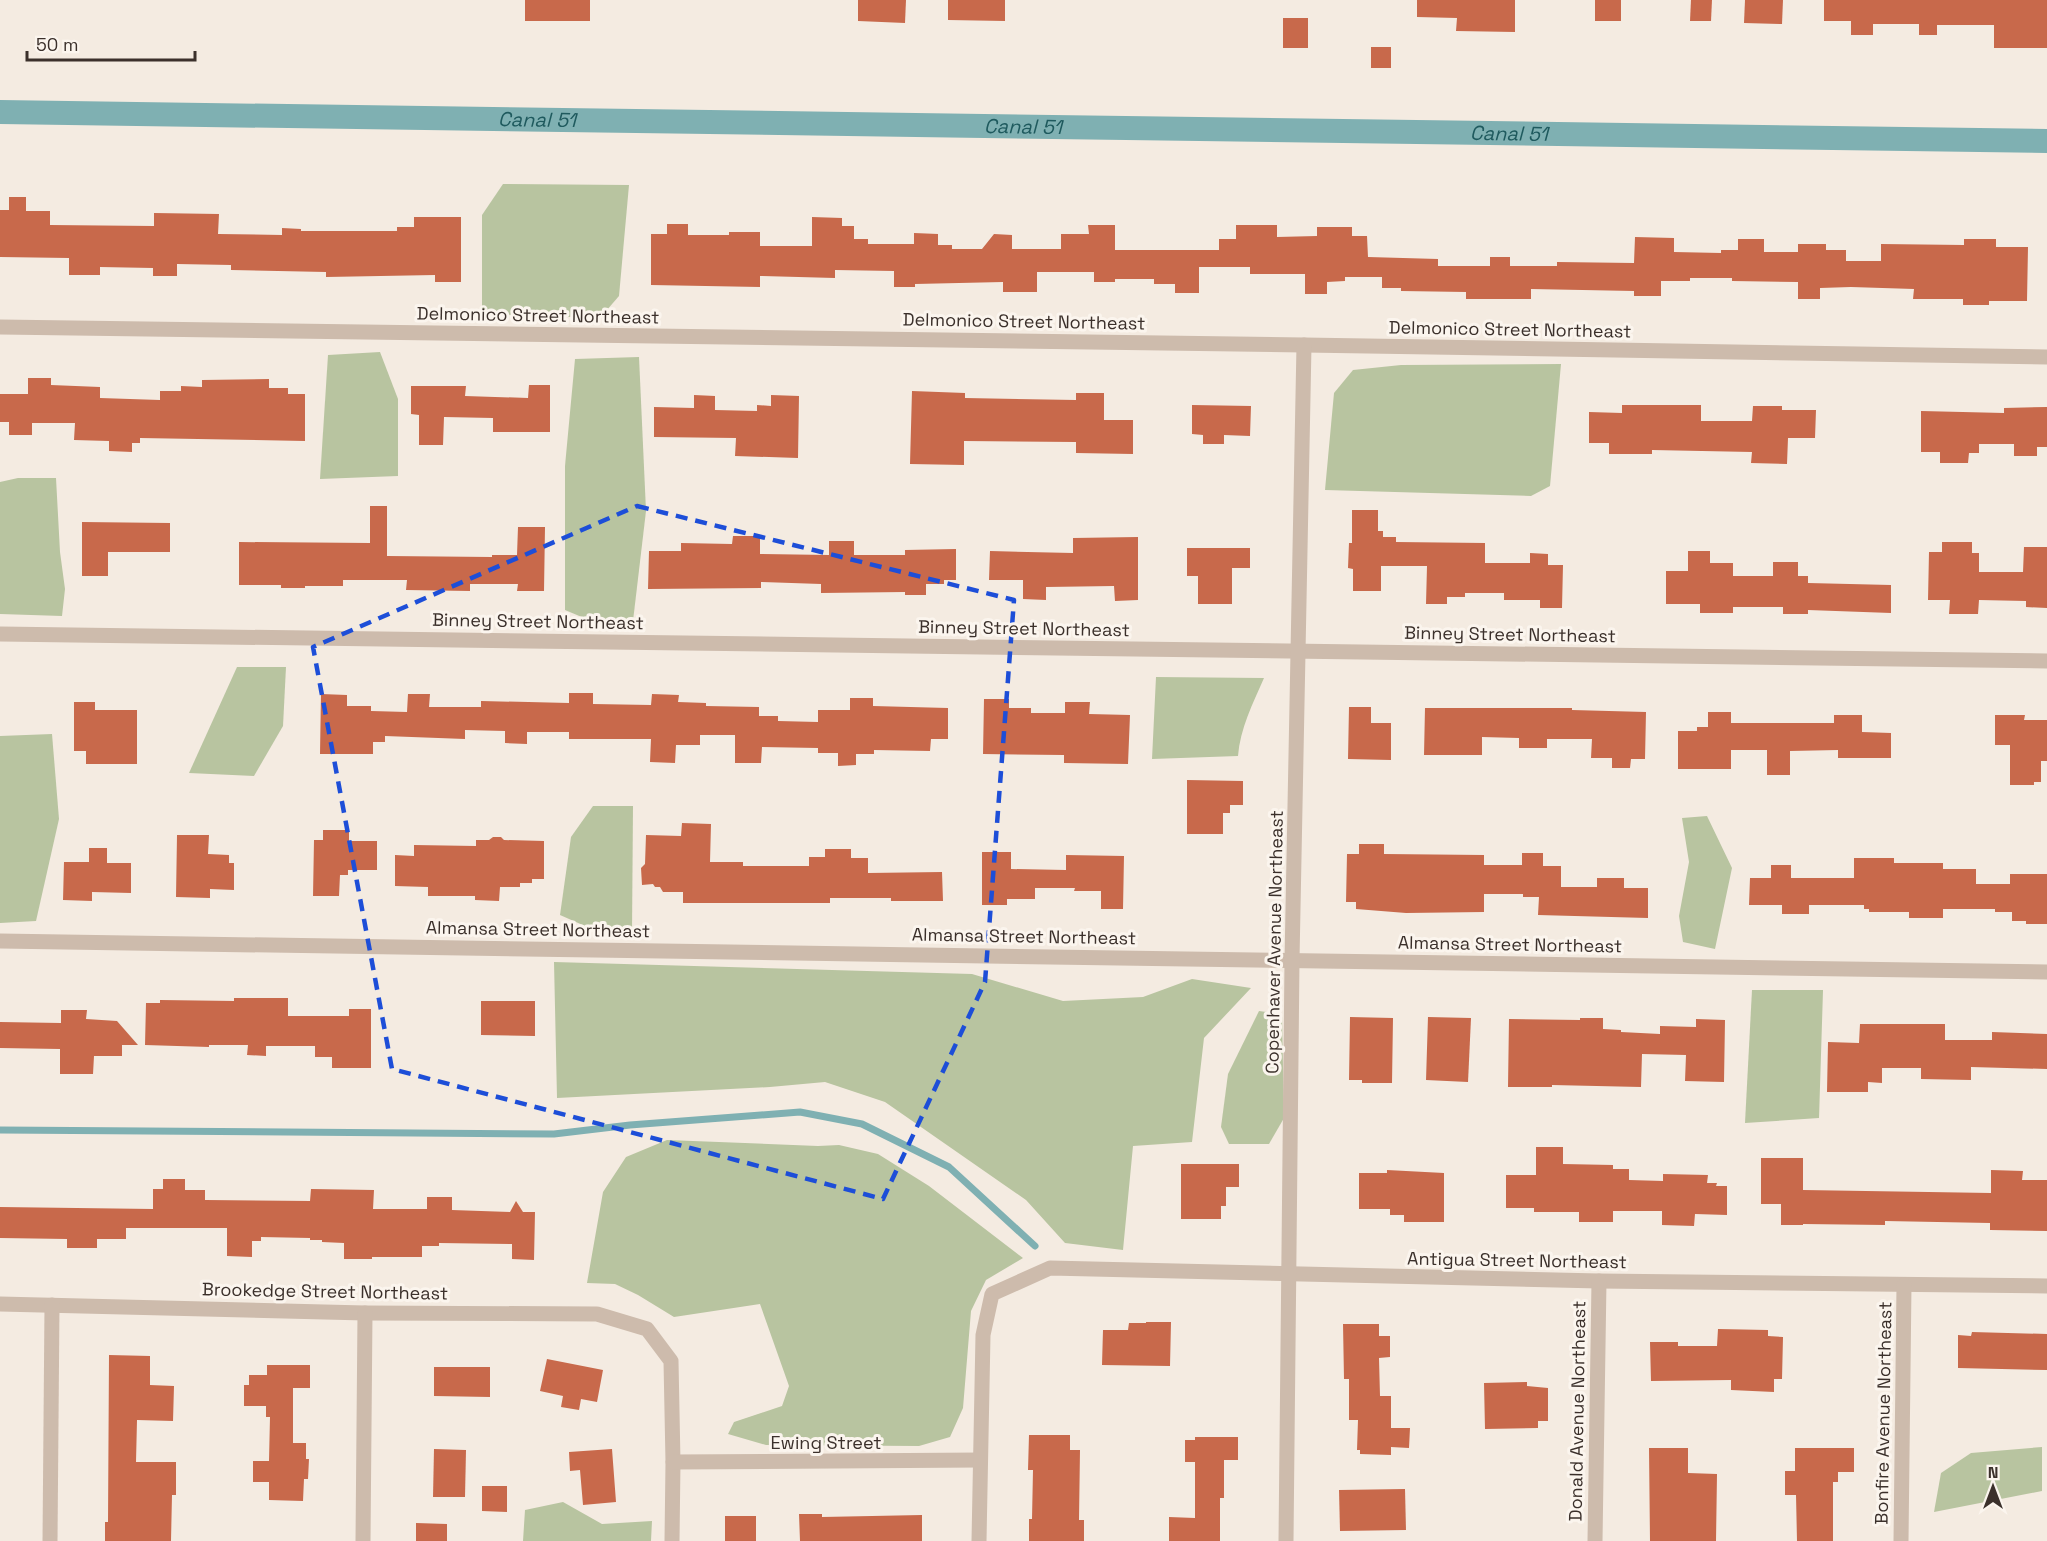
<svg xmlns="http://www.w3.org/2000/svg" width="2047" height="1541" font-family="'Space Grotesk',sans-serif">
	<rect width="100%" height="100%" fill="#f4ebe1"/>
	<g fill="#b8c4a0">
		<polygon points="503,184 629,185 619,296 600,318 482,314 482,215"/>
		<polygon points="380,352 398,399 398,476 320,479 328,355"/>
		<polygon points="639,357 646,511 633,621 596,623 565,610 565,466 575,359"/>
		<polygon points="1561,364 1550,486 1531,496 1325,490 1334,393 1353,370 1401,365"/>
		<polygon points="18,478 56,478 60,552 65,589 62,616 0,614 0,482"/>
		<polygon points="237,667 286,667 283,726 254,776 189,773"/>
		<path d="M 1156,677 L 1264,678 C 1253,703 1240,729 1238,756 L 1152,759 Z"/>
		<polygon points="52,734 59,819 36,921 0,923 0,736"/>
		<polygon points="593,806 633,806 632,932 585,926 560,915 571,837"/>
		<polygon points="1707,816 1732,868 1715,949 1683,942 1679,916 1689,862 1682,818"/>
		<polygon points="554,962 972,974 1063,1001 1143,997 1192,979 1251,988 1204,1038 1192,1142 1133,1146 1123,1250 1065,1243 1026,1200 885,1102 825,1082 770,1087 557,1098"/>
		<polygon points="1752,990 1823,990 1819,1118 1745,1123"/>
		<polygon points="1259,1011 1282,1014 1284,1118 1269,1144 1229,1144 1221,1127 1228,1074"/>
		<polygon points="667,1140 818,1146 839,1145 878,1154 929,1186 1023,1258 986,1280 971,1311 963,1408 950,1437 919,1446 766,1445 728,1434 734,1422 782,1406 789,1386 760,1304 674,1317 638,1295 615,1284 587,1283 603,1192 626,1157"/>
		<polygon points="2042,1447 2042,1491 1934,1512 1941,1473 1971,1453"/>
		<polygon points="563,1502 602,1524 652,1521 651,1541 523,1541 525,1510"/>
	</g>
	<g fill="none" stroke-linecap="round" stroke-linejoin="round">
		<polyline stroke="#7fb0b2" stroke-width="7" points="0,1130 554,1134 630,1125 800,1112 862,1124 949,1167 1035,1246"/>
		<path stroke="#7fb0b2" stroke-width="24" id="s1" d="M 0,112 L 2047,141"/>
	</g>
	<g fill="#c8694b">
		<rect x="525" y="0" width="65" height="21"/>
		<polygon points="858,0 906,0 905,23 858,21"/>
		<polygon points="948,0 1005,0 1005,21 948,20"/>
		<polygon points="1417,0 1515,0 1515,32 1456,31 1457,18 1417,17"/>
		<rect x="1595" y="0" width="26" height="21"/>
		<polygon points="1691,0 1712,0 1711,21 1690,21"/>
		<polygon points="1745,0 1783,0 1782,24 1744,23"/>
		<polygon points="1824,0 2047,0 2047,48 1994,48 1994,25 1937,25 1937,35 1919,35 1919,24 1873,24 1873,35 1851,35 1851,21 1824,21"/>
		<rect x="1283" y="18" width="25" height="30"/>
		<rect x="1371" y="47" width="20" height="21"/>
		<polygon points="9,197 26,197 26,211 50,211 50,225 154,226 154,213 219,214 218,234 282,235 282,228 301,229 301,231 397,231 397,227 414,227 414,217 461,217 461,282 435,282 435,275 326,277 326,272 231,270 231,265 177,264 177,276 153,276 153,268 100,267 100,275 69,275 69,258 0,257 0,210 9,210"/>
		<polygon points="812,217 842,218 842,226 854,226 854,239 868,239 868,244 914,244 914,233 938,234 938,245 952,245 952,249 982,249 994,234 1012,235 1012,249 1061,249 1061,234 1089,234 1088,225 1115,225 1115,250 1219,250 1219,239 1236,239 1236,225 1277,225 1277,237 1317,236 1317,227 1352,227 1352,236 1367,236 1368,257 1438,259 1438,266 1490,266 1490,257 1510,257 1510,266 1557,266 1557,262 1634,263 1635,237 1674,238 1674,252 1721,253 1721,250 1738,250 1738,239 1764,239 1764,252 1798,252 1798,244 1826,244 1826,250 1846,250 1846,261 1881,261 1881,244 1964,245 1964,239 1996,239 1996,247 2028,247 2027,301 1989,301 1989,305 1963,305 1963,299 1913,299 1914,289 1851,287 1820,288 1820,299 1798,299 1798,282 1732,281 1732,278 1690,278 1690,281 1661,281 1661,296 1634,296 1634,291 1531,289 1531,299 1466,299 1466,292 1401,291 1401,288 1382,288 1382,277 1345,277 1345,281 1327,282 1327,294 1305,294 1305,274 1250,274 1250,267 1199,267 1199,293 1175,293 1175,284 1154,284 1154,279 1115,279 1115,282 1094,282 1094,272 1037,272 1037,292 1003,292 1003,282 915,284 915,287 894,287 894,271 835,270 835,278 760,276 760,287 651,285 651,234 667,234 667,224 688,224 688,235 729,235 729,232 760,232 760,246 812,246"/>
		<polygon points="28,378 51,378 51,385 100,387 100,398 160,400 160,391 181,391 181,386 202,387 202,380 269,379 269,388 288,388 288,394 305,394 305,441 140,438 140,443 132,443 132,452 109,451 109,441 74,440 75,423 32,423 32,435 9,435 9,422 0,422 0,394 28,394"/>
		<polygon points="529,385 550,385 550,432 493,432 493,418 444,417 443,445 419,445 419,415 411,414 411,386 466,386 465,396 528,398"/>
		<polygon points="912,391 965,393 965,398 1076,400 1076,393 1104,393 1104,420 1133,420 1133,454 1076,453 1076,442 964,441 964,465 910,464"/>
		<polygon points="694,395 715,396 715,410 757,411 757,405 771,406 771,395 799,396 798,458 735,456 736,438 654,437 654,407 694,408"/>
		<polygon points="1192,405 1251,406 1250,436 1224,435 1224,444 1203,444 1203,435 1192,434"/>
		<polygon points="1622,405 1701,405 1701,421 1752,421 1753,406 1782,406 1782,410 1816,410 1815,438 1788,438 1787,464 1751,463 1752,452 1652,450 1652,454 1609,454 1609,443 1589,443 1589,412 1622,413"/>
		<polygon points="2047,407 2047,447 2037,447 2037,456 2014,456 2014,444 1979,444 1979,453 1969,453 1968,463 1940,463 1940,452 1921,452 1921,411 2004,413 2004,408"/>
		<polygon points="370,506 387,506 387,556 492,557 492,555 517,555 518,527 545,527 544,591 517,591 518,584 470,584 470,591 406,590 407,580 343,580 343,586 305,586 305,588 281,588 281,585 239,585 239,542 370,543"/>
		<polygon points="1352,510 1378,510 1378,531 1383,531 1383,537 1396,537 1396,542 1485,543 1485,563 1530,563 1530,553 1548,554 1548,565 1563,565 1562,608 1540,608 1540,600 1504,600 1504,593 1465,593 1465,597 1447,597 1447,604 1426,604 1427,566 1381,566 1381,591 1353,591 1353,569 1348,568 1349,543 1352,543"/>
		<polygon points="82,522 170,523 170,552 108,552 108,576 82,576"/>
		<polygon points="733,536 760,536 760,554 829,555 829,541 854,541 854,555 905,555 905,550 956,549 956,580 944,580 944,584 926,584 926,595 905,595 905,592 821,593 821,584 761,582 761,588 648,589 649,551 681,551 681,543 732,544"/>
		<polygon points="1138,537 1138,600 1115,601 1114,586 1046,587 1046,600 1023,599 1023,580 989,580 990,551 1073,553 1073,538"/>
		<polygon points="1942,542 1972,542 1972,553 1979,553 1979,572 2023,572 2024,547 2047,547 2047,608 2026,607 2026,601 1979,600 1978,614 1949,614 1950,600 1928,600 1929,552 1942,552"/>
		<polygon points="1187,548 1250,548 1250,568 1232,568 1232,604 1198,604 1198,576 1187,576"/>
		<polygon points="1688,551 1710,551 1710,563 1733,563 1733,576 1773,576 1773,562 1798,562 1798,576 1808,576 1808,583 1891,585 1891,613 1808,610 1808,614 1783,614 1783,607 1733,607 1733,613 1700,613 1700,604 1666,604 1666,571 1688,571"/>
		<polygon points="569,693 593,693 593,704 651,705 652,694 679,695 678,702 706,703 706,706 759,707 759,716 778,716 778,721 818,722 818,710 850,710 850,698 873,698 873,706 948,708 948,739 931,739 930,751 874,750 874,754 856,754 856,765 838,766 838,753 818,753 818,748 762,747 761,763 735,763 735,735 700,735 700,745 676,745 675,763 650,762 651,739 569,739 569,732 527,732 527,744 505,743 505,731 465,730 465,739 385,736 385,742 373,742 373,754 320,754 321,694 347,695 347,706 371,706 371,711 407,712 408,694 430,694 429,707 481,707 481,701 569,703"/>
		<polygon points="984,699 1009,699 1009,708 1031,708 1031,713 1065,713 1065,702 1090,702 1089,714 1130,715 1128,764 1064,763 1064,755 983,754"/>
		<polygon points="74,702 95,702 95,710 137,710 137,764 86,764 86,751 74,751"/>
		<polygon points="1349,707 1371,707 1371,723 1391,723 1391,760 1348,759"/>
		<polygon points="1425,708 1572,708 1572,710 1646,712 1645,759 1631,759 1630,768 1612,768 1612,758 1591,758 1592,739 1547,739 1547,748 1519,748 1519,738 1482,737 1482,755 1424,755"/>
		<polygon points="1708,712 1731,712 1731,723 1834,723 1834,715 1862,715 1862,732 1891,733 1891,758 1838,758 1838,750 1790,751 1790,775 1767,775 1767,750 1731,750 1731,769 1678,769 1678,731 1697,731 1697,727 1708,727"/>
		<polygon points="1995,715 2025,715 2024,720 2047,720 2047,761 2041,761 2041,782 2034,782 2034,785 2010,785 2010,745 1995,745"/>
		<polygon points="1187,780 1243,781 1243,805 1230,805 1230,813 1223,813 1223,834 1187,834"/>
		<polygon points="682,823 711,824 710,862 743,862 743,866 809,866 809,857 825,857 825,849 851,849 851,858 868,858 868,873 942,872 943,901 891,901 891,898 830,898 830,903 683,903 683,892 663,892 660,887 655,887 653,884 642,885 641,868 645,864 646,835 681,836"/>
		<polygon points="323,830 349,830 349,841 377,841 377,870 348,870 348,875 340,875 339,896 313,896 314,840 323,840"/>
		<polygon points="177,835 209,835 208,854 229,855 229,863 234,863 234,890 210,889 210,898 176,897"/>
		<polygon points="493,837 501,837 504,840 544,841 544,879 532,879 532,883 520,883 520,887 500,887 499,901 475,900 475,896 428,896 428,887 395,886 395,855 414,856 414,845 476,846 476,840 489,840"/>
		<polygon points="1359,844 1384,844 1384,854 1484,855 1484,865 1522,865 1522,853 1543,853 1543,866 1561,866 1561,887 1597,887 1597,878 1624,878 1624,888 1648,888 1648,918 1538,915 1539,897 1523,897 1523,894 1484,894 1484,912 1406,913 1356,909 1356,902 1346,902 1347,854 1359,854"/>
		<polygon points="89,848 107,848 107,863 131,863 131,893 92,892 92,901 63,900 64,862 89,862"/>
		<polygon points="982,852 1011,852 1011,869 1066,870 1066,855 1124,856 1123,909 1101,909 1101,891 1074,891 1075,888 1035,888 1035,899 1007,899 1007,905 982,905"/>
		<polygon points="1854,858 1894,858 1894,863 1943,863 1943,869 1976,869 1976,884 2010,884 2010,874 2047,874 2047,924 2026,924 2026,921 2012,921 2012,912 1995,912 1995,909 1943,909 1943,918 1909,918 1909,912 1869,912 1869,909 1864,909 1864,905 1809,905 1809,914 1782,914 1782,905 1749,905 1750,878 1771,878 1771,865 1791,865 1791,878 1854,878"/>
		<polygon points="234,998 288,998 288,1016 349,1016 349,1009 371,1009 371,1068 332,1068 332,1057 315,1057 315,1046 266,1046 266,1056 247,1055 248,1045 209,1045 209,1047 145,1045 146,1003 160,1003 160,1000 234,1001"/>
		<polygon points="481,1001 535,1001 535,1036 481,1035"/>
		<polygon points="61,1010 87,1010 86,1019 117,1021 138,1045 122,1045 122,1056 94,1056 93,1074 60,1074 60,1049 0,1048 0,1022 61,1023"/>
		<polygon points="1350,1017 1393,1018 1392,1083 1362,1083 1362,1080 1349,1080"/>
		<polygon points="1428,1017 1471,1018 1468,1082 1426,1080"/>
		<polygon points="1580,1018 1603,1018 1603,1029 1621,1030 1621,1032 1660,1034 1660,1026 1696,1027 1696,1019 1725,1020 1724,1082 1685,1081 1686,1055 1642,1054 1641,1087 1552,1085 1552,1087 1508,1087 1509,1019 1580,1020"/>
		<polygon points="1860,1024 1945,1024 1945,1040 1992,1040 1992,1032 2047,1034 2047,1069 1971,1067 1971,1080 1921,1079 1921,1068 1882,1068 1882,1083 1868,1082 1868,1092 1827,1092 1828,1042 1859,1043"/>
		<polygon points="1536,1147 1563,1147 1563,1164 1613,1165 1613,1169 1629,1169 1629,1180 1663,1181 1663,1174 1708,1175 1707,1183 1717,1183 1716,1186 1727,1186 1727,1215 1695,1214 1694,1226 1662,1225 1662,1211 1613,1211 1613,1222 1579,1222 1579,1212 1534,1212 1534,1208 1506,1208 1506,1175 1536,1175"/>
		<polygon points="1761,1158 1803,1158 1803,1190 1991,1193 1991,1170 2023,1171 2022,1180 2047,1180 2047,1231 1990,1230 1990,1223 1885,1221 1885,1225 1803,1224 1803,1225 1781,1225 1781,1204 1761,1204"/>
		<polygon points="1181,1164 1239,1164 1239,1187 1226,1187 1226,1206 1221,1206 1221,1219 1181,1219"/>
		<polygon points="1387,1170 1444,1173 1444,1222 1404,1222 1404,1215 1390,1215 1390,1209 1359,1209 1359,1173 1387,1173"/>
		<polygon points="163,1179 185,1179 185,1190 205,1190 205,1200 310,1201 311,1189 374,1190 373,1209 427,1209 427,1197 452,1197 452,1210 510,1212 516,1201 523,1212 535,1212 534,1260 512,1259 512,1244 439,1243 439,1246 422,1246 422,1257 372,1257 372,1259 344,1259 344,1243 322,1242 322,1240 310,1240 310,1238 261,1237 261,1241 252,1241 252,1257 227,1256 227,1228 126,1228 126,1239 97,1239 97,1248 67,1248 67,1239 0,1238 0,1207 153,1209 153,1189 163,1189"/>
		<polygon points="1146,1322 1171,1322 1170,1366 1102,1365 1103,1330 1128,1330 1129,1323 1146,1323"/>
		<polygon points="1343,1324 1379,1324 1379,1336 1390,1336 1390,1357 1379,1358 1380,1396 1391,1396 1391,1428 1410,1428 1409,1448 1391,1447 1391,1455 1360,1454 1360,1450 1357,1450 1358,1420 1349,1420 1349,1379 1344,1379"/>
		<polygon points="1718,1329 1768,1330 1768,1336 1783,1337 1782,1379 1774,1379 1774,1392 1731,1390 1731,1380 1651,1381 1650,1342 1678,1342 1678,1346 1717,1346"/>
		<polygon points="1972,1332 2047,1334 2047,1370 1958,1368 1958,1335 1971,1336"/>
		<polygon points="109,1355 150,1356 150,1385 174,1386 173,1421 137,1420 136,1462 176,1462 176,1495 172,1495 171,1541 105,1541 105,1522 108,1522"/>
		<polygon points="547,1359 603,1370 597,1402 581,1399 579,1410 561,1407 563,1396 540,1391"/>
		<polygon points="267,1365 310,1365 310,1388 293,1388 293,1443 306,1443 306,1459 309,1459 308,1479 304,1479 303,1501 269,1500 269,1482 253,1482 253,1461 269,1461 270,1417 266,1417 266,1406 244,1406 244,1385 249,1385 249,1375 267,1375"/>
		<polygon points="434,1367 490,1367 490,1397 434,1396"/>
		<polygon points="1527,1382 1527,1386 1548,1388 1548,1421 1538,1421 1538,1428 1485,1429 1484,1383"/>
		<polygon points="1029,1435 1070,1435 1070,1450 1080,1450 1079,1520 1084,1520 1084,1541 1029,1541 1029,1519 1032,1519 1033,1470 1028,1470"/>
		<polygon points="1195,1437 1238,1437 1238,1460 1224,1460 1224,1498 1220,1498 1220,1541 1169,1541 1169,1517 1195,1518 1195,1462 1185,1462 1185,1440 1195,1440"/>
		<polygon points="1649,1448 1688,1448 1688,1473 1717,1474 1716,1541 1650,1541"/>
		<polygon points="1795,1448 1854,1448 1854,1472 1838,1472 1838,1482 1833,1482 1833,1541 1797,1541 1796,1495 1785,1495 1785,1471 1795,1471"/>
		<polygon points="434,1449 466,1450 465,1497 433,1497"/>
		<polygon points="612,1449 616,1502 583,1505 580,1470 570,1471 569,1452"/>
		<polygon points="482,1486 507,1486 507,1512 482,1511"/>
		<polygon points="1405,1489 1406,1530 1340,1531 1339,1490"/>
		<polygon points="799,1514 822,1514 822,1517 922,1515 922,1541 800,1541"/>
		<rect x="725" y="1516" width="31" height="25"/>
		<polygon points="416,1523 447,1524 447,1541 416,1541"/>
	</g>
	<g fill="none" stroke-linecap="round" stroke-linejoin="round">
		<g stroke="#cdbbac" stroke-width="15">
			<polyline points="0,327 1304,345 2047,357"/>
			<polyline points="0,634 2047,661"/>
			<polyline points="0,941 2047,972"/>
			<polyline points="0,1304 365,1313 597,1314 647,1329 671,1361 673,1462 672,1541"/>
			<polyline points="673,1462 980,1460"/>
			<polyline points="50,1541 52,1305"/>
			<polyline points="363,1541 365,1313"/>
			<polyline points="979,1541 983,1335 992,1294 1050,1268 1599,1281 2047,1286"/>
			<polyline points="1286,1541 1292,960 1304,345"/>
			<polyline points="1595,1541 1599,1281"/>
			<polyline points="1901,1541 1904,1285"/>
		</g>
	</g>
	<path fill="none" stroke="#1d4ed8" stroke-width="4.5" stroke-dasharray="12 8" stroke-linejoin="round" d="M 637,506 L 1014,600 L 985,982 L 883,1199 L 392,1069 L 313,647 Z"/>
	<g text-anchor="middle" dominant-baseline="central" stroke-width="6" stroke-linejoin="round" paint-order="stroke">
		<g font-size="18" fill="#3b302b" stroke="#fbf5ee">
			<text transform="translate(538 315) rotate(1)">Delmonico Street Northeast</text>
			<text transform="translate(1024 321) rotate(1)">Delmonico Street Northeast</text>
			<text transform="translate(1510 329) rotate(1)">Delmonico Street Northeast</text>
			<text transform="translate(538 621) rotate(1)">Binney Street Northeast</text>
			<text transform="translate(1024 628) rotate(1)">Binney Street Northeast</text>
			<text transform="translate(1510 634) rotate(1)">Binney Street Northeast</text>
			<text transform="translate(538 929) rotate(1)">Almansa Street Northeast</text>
			<text transform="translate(1024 936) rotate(1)">Almansa Street Northeast</text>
			<text transform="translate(1274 942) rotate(-89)">Copenhaver Avenue Northeast</text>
			<text transform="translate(1510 944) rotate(1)">Almansa Street Northeast</text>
			<text transform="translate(1517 1260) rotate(1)">Antigua Street Northeast</text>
			<text transform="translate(325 1291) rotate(1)">Brookedge Street Northeast</text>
			<text transform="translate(1577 1411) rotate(-89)">Donald Avenue Northeast</text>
			<text transform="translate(1883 1413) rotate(-89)">Bonfire Avenue Northeast</text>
			<text x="826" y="1442">Ewing Street</text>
		</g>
		<g font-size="20" font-style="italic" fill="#1f5a5e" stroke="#fbf5ee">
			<text stroke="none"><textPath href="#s1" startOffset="537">Canal 51</textPath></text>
			<text stroke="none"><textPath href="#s1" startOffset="1023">Canal 51</textPath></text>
			<text stroke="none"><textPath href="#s1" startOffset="1509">Canal 51</textPath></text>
		</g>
	</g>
	<g transform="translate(1993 1487)" stroke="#fbf5ee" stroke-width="4.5" paint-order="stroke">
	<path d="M0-4.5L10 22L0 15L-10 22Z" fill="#3b302b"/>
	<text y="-9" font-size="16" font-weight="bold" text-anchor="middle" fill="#3b302b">N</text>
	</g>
	<path d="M27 51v9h168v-9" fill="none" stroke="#3b302b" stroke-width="3"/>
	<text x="36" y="51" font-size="18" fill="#3b302b" stroke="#fbf5ee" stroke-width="4.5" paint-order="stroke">50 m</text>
</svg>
